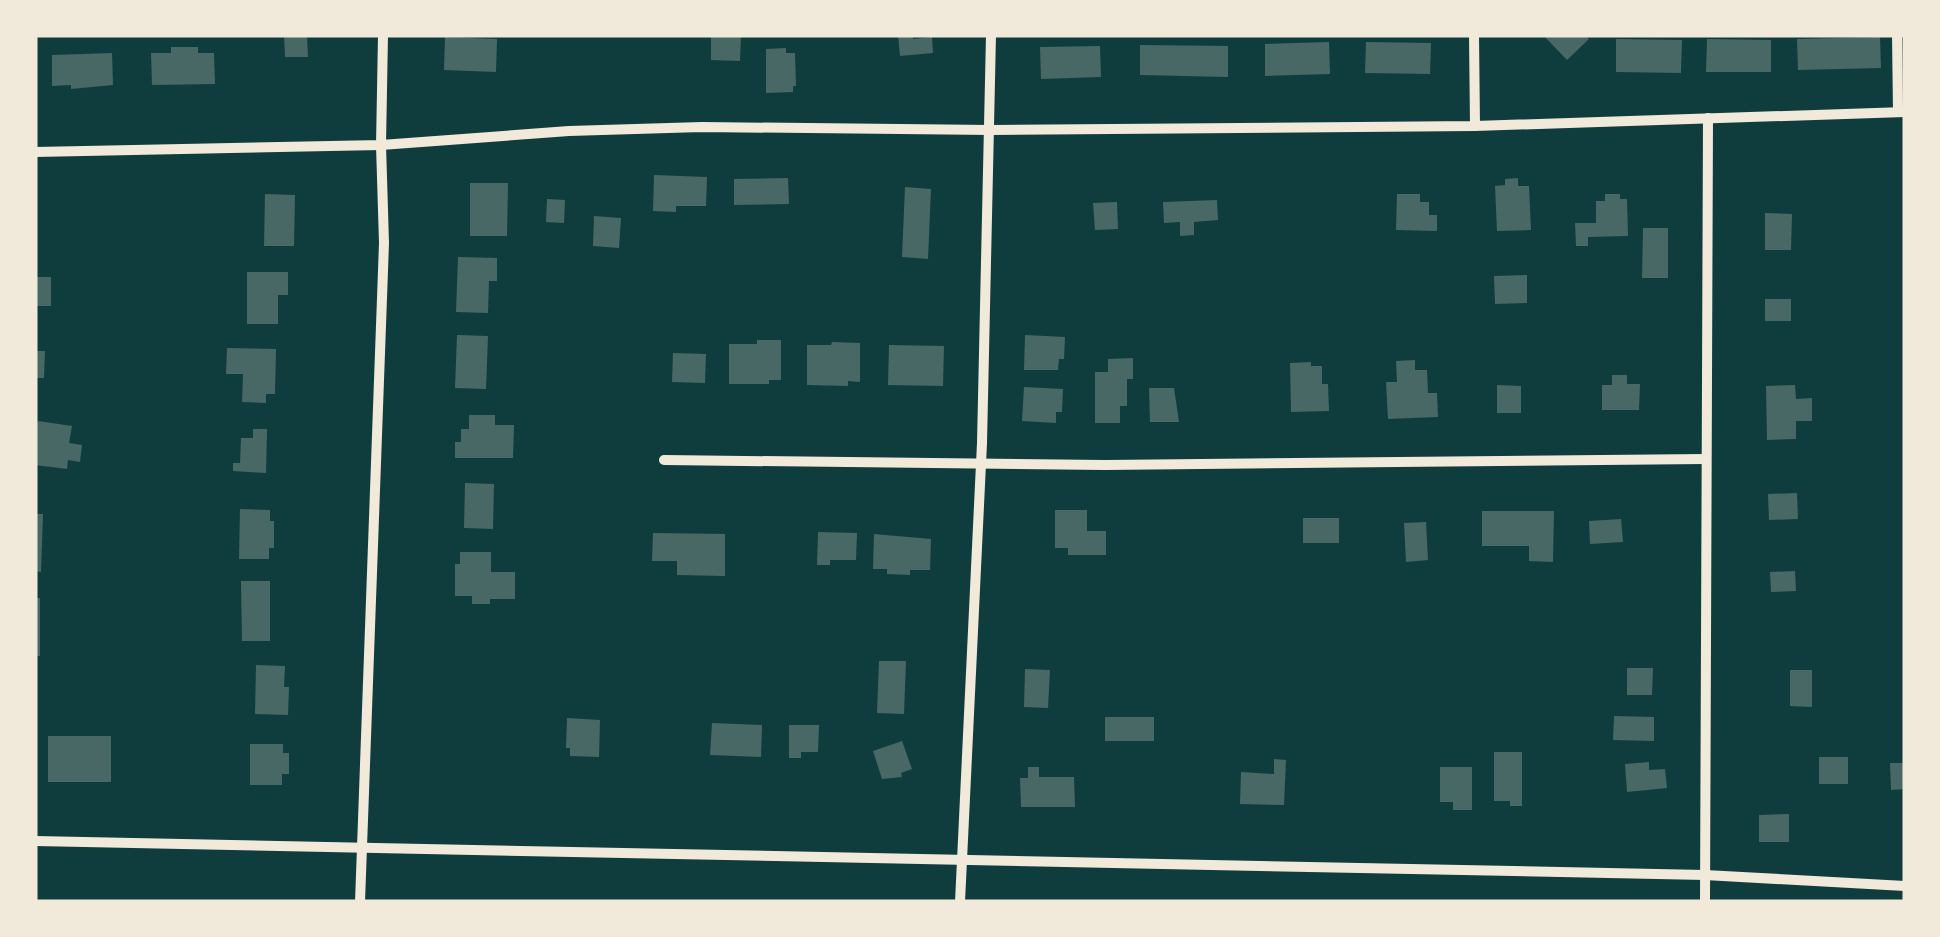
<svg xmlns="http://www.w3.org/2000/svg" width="1940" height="937" font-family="Rubik,sans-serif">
	<rect width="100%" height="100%" fill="#0f3d3e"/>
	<g fill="#486865">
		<polygon points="284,35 307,35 308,57 285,57"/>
		<polygon points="711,35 741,35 740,61 711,60"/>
		<polygon points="898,35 913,35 913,39 932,37 933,53 900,56"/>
		<polygon points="1543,35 1585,35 1589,39 1567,60"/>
		<polygon points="445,37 497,39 496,72 444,70"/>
		<polygon points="1880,37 1881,68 1798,70 1797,39"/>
		<polygon points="1616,39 1682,40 1681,73 1616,72"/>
		<polygon points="1707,39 1771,40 1771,72 1706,72"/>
		<polygon points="1329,42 1330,74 1265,76 1265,44"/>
		<polygon points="1366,42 1431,43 1430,74 1365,73"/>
		<polygon points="1140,45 1228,46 1228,77 1140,75"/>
		<polygon points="1100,46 1101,77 1041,79 1040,47"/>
		<polygon points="171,47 198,47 198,53 214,53 215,84 152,85 151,53 171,53"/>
		<polygon points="786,48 786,53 795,53 796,86 793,86 793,92 766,93 766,49"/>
		<polygon points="112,53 113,85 71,89 71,85 52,86 52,55"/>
		<polygon points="654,175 707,177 706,206 676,206 676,212 653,211"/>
		<polygon points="788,178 789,204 734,205 734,179"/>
		<polygon points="1518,178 1518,186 1529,186 1531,230 1497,231 1495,186 1505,185 1505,179"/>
		<polygon points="470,183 508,183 507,236 470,236"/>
		<polygon points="905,187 931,189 928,259 902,257"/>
		<polygon points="265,194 295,195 294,246 264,246"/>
		<polygon points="1397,194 1420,194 1420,202 1429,202 1429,215 1437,215 1437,231 1396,230"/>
		<polygon points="1605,194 1620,194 1620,199 1627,199 1628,236 1588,237 1588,246 1576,246 1575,223 1596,223 1596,201 1605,201"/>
		<polygon points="547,199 565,200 564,223 546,222"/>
		<polygon points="1217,200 1218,220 1194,222 1194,235 1180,236 1180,222 1164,223 1163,202"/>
		<polygon points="1117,202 1118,229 1095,230 1093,203"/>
		<polygon points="1765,213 1792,214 1791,250 1765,250"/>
		<polygon points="594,216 621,218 619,248 593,246"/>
		<polygon points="1643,228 1668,228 1668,278 1642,278"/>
		<polygon points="458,257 497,258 497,281 489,281 488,313 456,312"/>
		<polygon points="247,272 288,272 288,295 278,295 278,324 247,324"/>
		<polygon points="1527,275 1527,303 1495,304 1494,276"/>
		<rect x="35" y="277" width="16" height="29"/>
		<rect x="1765" y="299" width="26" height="22"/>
		<polygon points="457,335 488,336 486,389 455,388"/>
		<polygon points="1025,335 1065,337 1064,359 1059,359 1058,370 1024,370"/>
		<polygon points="757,340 781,340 781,380 769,380 769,384 729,384 729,344 757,344"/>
		<polygon points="832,342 860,343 860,382 848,381 848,386 807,385 807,345 831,345"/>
		<polygon points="889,345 944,346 943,386 888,385"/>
		<polygon points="227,348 276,349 275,394 266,394 266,403 242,402 243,374 226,374"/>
		<polygon points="35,351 45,351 44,378 35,378"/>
		<polygon points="673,353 706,354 705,383 672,382"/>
		<polygon points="1133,358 1133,379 1127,379 1127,406 1120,406 1120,423 1095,423 1095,372 1108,372 1108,359"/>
		<polygon points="1415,360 1415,370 1427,370 1428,393 1437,393 1438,417 1388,419 1386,382 1397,382 1396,361"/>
		<polygon points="1311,362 1311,366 1322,366 1322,384 1328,384 1329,411 1291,412 1290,363"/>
		<polygon points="1612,375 1627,375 1627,384 1640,384 1639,410 1602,410 1602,385 1612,385"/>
		<polygon points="1497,385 1521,386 1521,413 1497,413"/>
		<polygon points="1795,385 1796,399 1812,398 1812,421 1796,421 1796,439 1767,440 1766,386"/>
		<polygon points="1024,387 1063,389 1062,412 1056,412 1056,423 1022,421"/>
		<polygon points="1149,388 1174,388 1179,422 1150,422"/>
		<polygon points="469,415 495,415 495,425 514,425 513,458 455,458 455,442 461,442 461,429 469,429"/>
		<polygon points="38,421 72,426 69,443 82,445 80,462 68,460 67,469 35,465 35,427"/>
		<polygon points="253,429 267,429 266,473 233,471 233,463 240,463 241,438 253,438"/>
		<polygon points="465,483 494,484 493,529 464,528"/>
		<polygon points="1797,493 1798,519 1769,520 1768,494"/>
		<polygon points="240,509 270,510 270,521 274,521 274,548 269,548 269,559 239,559"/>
		<polygon points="1055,510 1087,510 1087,531 1106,531 1106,555 1068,555 1068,548 1055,548"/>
		<polygon points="1482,511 1554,511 1553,562 1529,561 1529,546 1482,546"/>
		<polygon points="35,514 43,514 41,572 35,571"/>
		<rect x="1303" y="518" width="36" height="25"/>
		<polygon points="1621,519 1623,542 1590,544 1589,521"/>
		<polygon points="1426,522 1428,560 1406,562 1404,523"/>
		<polygon points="818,532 857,533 856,560 830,560 830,565 817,565"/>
		<polygon points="653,533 725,534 725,576 677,575 677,561 652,561"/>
		<polygon points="874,534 931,539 930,570 910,570 910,575 887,574 887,569 873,569"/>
		<polygon points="460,552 491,552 491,572 515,572 515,599 490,599 490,604 472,604 472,596 455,596 455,564 460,564"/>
		<polygon points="1795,571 1796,591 1771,592 1770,572"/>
		<polygon points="241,581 270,581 270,641 242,641"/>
		<rect x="35" y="598" width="5" height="58"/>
		<polygon points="879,661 906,661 904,714 877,713"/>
		<polygon points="256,665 285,666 284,687 289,687 288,715 255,714"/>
		<polygon points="1627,668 1653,668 1652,695 1627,695"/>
		<polygon points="1025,669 1050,670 1048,708 1024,707"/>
		<polygon points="1790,670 1812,670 1812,707 1790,706"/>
		<polygon points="1614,716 1654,717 1654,741 1613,740"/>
		<rect x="1105" y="717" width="49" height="24"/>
		<polygon points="567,718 600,720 599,757 570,756 570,748 566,748"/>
		<polygon points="712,723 762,725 761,757 710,755"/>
		<polygon points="789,725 819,725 818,752 801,752 801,758 789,758"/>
		<rect x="48" y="736" width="63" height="46"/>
		<polygon points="902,741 912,769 901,773 902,777 882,779 873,751"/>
		<polygon points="250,744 283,744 283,753 289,753 289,774 282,774 282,785 250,785"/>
		<polygon points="1494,752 1522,752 1522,806 1510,806 1510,801 1494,801"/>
		<rect x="1819" y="757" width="29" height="27"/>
		<polygon points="1274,759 1286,760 1284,805 1240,804 1241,772 1274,774"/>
		<polygon points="1649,762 1649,770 1665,769 1667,788 1627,792 1625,764"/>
		<polygon points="1890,763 1905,763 1905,789 1891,790"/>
		<polygon points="1028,767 1039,767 1039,777 1074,777 1075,807 1021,807 1020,778 1028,778"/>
		<polygon points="1440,767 1472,767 1472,810 1453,810 1453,802 1440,802"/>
		<polygon points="1789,814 1789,842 1759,842 1759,815"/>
	</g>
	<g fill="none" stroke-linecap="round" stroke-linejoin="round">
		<g stroke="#f1e9da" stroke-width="10">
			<polyline points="1474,35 1475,126"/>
			<polyline points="1897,35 1898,112"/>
			<polyline points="35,152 381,145 569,131 702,127 991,130 1475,126 1905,112"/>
			<polyline points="664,460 1105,465 1705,459"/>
			<polyline points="35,841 1705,875 1905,886"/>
			<polyline points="360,902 384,243 381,145 383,35"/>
			<polyline points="960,902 982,443 991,35"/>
			<polyline points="1705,902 1708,118"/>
		</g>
	</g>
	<rect width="1940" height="937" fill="none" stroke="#f1e9da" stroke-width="75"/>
</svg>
